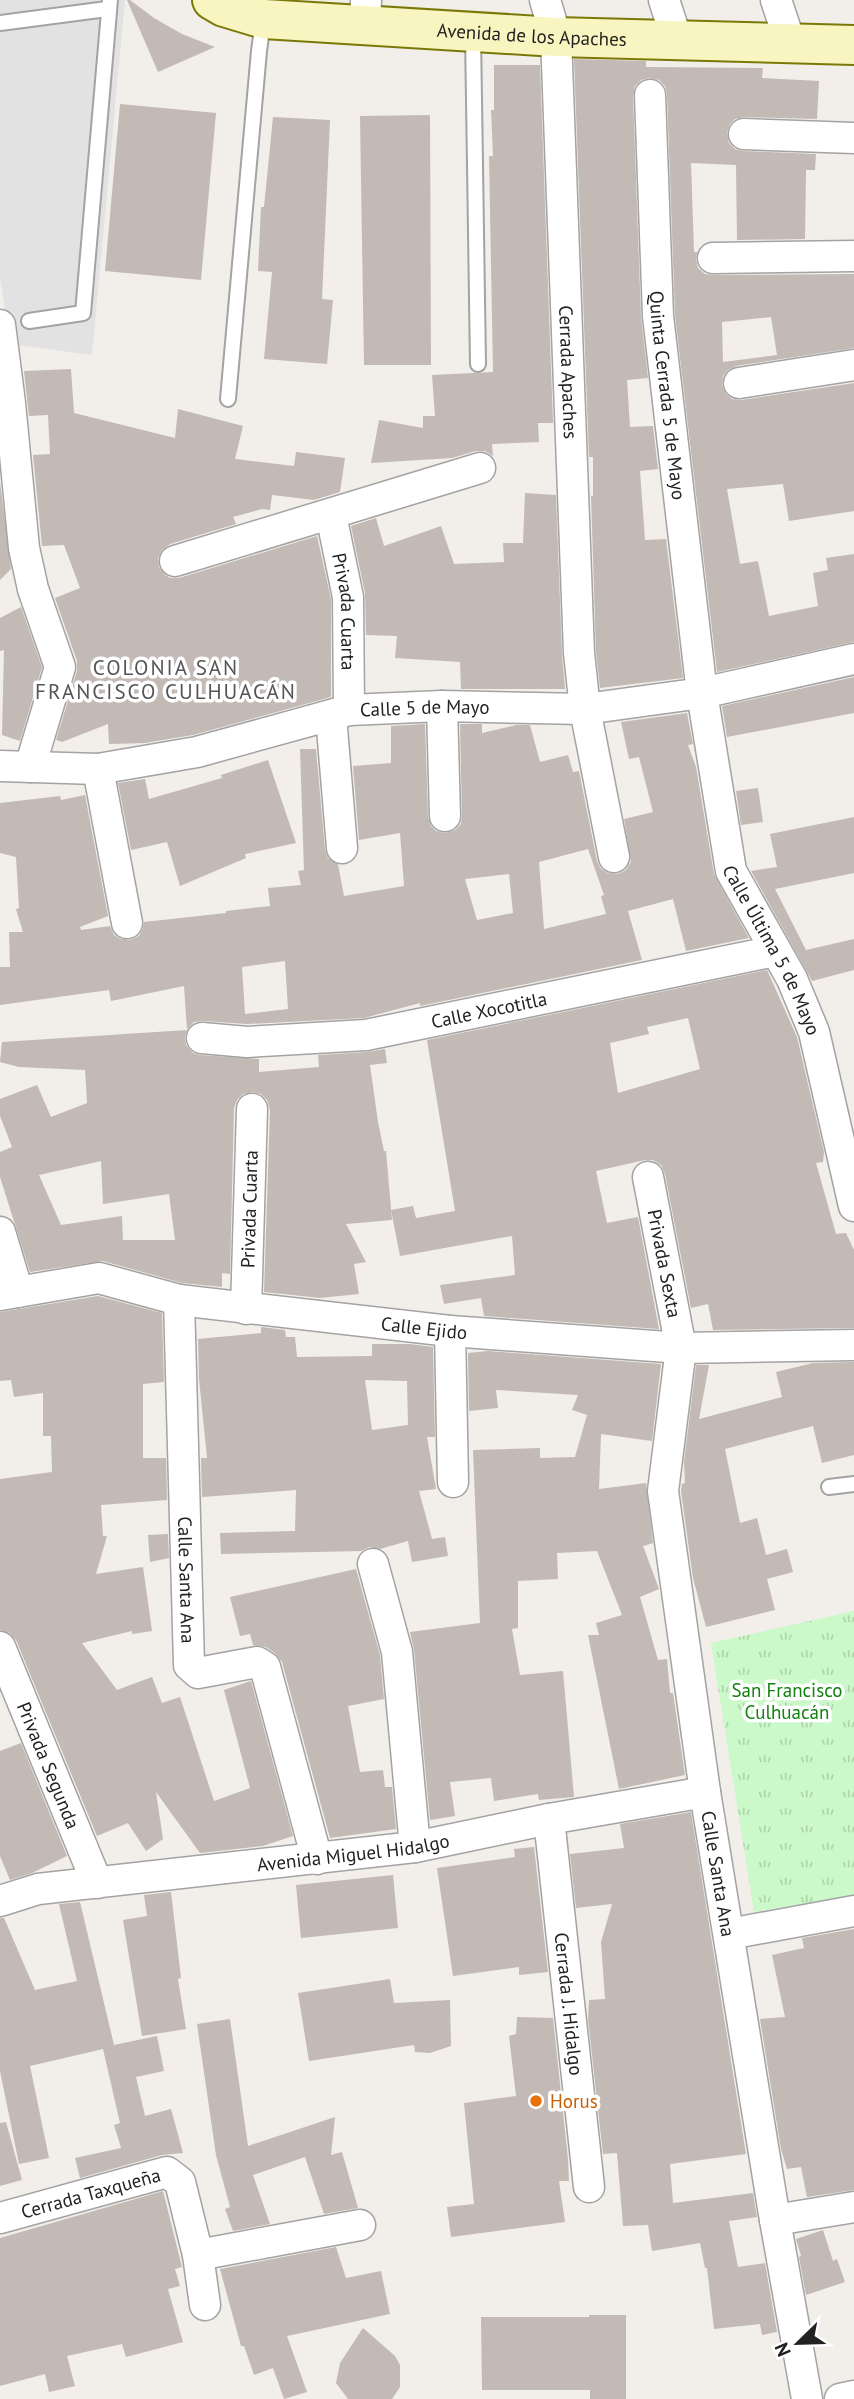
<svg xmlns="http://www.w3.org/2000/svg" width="854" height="2399" font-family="'PT Sans',sans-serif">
	<defs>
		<pattern id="park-tufts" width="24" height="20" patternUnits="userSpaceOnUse" patternTransform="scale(1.75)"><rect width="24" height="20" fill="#cbf9c9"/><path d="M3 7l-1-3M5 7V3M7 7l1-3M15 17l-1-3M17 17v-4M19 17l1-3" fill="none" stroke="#aed5ac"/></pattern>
	</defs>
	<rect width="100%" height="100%" fill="#f2eee9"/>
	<polygon fill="url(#park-tufts)" points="854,1611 854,1896 754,1912 711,1643"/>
	<polygon fill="#e2e2e2" points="0,0 125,0 92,355 10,344 0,276"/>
	<g fill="#c3b9b5" fill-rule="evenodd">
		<polygon points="127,0 130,0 154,18 182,34 215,47 158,72"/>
		<path d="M 574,59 L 646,61 L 646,67 L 763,68 L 762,78 L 819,81 L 817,119 L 744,117 L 735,119 L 730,124 L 727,133 L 729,143 L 735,149 L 743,151 L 816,154 L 815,170 L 806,170 L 805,239 L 737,240 L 736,165 L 691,163 L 694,252 L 697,252 L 696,259 L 698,268 L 705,274 L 713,275 L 854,274 L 854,348 L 736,366 L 728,370 L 723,376 L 722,385 L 726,394 L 732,399 L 741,400 L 854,383 L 854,511 L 789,521 L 783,484 L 727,489 L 740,564 L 758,561 L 769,616 L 818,606 L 813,573 L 828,570 L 826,558 L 854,554 L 854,642 L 717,672 L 675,315 L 667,94 L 665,86 L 659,80 L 649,78 L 641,80 L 635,86 L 633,96 L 641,317 L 648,378 L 627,380 L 630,427 L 653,426 L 658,469 L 640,471 L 645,540 L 666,539 L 683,678 L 600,688 L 596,652 L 591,496 L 593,496 L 593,457 L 589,457 ZM 771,317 L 777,355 L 723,362 L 722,322 Z"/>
		<polygon points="494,65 540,65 553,423 538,423 539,442 492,444 493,456 485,451 476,451 452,458 371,463 379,420 423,428 423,416 435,416 432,375 493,372 489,156 493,156 491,110 494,110"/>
		<polygon points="120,104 216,113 201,280 105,271"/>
		<polygon points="430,115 431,365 364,365 360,116"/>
		<polygon points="273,117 330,120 322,299 333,300 327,364 264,359 272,272 258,271 261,207 264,207"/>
		<polygon points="71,369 74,413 175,438 178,409 243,426 235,459 294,466 296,452 345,458 340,492 314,500 272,495 270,510 262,509 233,517 236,524 170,544 162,550 158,558 159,567 164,574 170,578 179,578 317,536 331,599 331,697 193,735 145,743 109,744 108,724 62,742 56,740 77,671 77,661 55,598 80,588 64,545 42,546 33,455 50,454 48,415 29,416 24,371"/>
		<polygon points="0,482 11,569 0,580"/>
		<polygon points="525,493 556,495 562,654 565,689 461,689 460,662 395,658 397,636 366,635 365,593 351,526 376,518 384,546 441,526 454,564 504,562 503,543 523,543"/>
		<polygon points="21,607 42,667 20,741 2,735 4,650 0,651 0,618"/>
		<polygon points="854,677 854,713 727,737 722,706"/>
		<path d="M 687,713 L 693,744 L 688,745 L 696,767 L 714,874 L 749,938 L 686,951 L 673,899 L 628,911 L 642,960 L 420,1006 L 420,1003 L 364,1018 L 247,1024 L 203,1021 L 194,1022 L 187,1029 L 184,986 L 111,1001 L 109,990 L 0,1005 L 0,967 L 10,967 L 9,932 L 23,932 L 16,909 L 19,908 L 16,857 L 0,853 L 0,803 L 60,796 L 61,800 L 85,795 L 108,916 L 80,927 L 81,930 L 110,926 L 114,935 L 121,939 L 130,940 L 139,936 L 143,929 L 144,922 L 226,913 L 226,911 L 270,906 L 268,888 L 301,885 L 298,871 L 304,870 L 300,749 L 316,749 L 325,849 L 328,858 L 338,864 L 344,896 L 404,886 L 400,833 L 359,840 L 353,766 L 391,763 L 391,726 L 425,724 L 428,817 L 431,826 L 436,831 L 445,833 L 455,830 L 461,824 L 462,816 L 460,724 L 482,724 L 482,733 L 516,725 L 530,725 L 540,762 L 568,755 L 573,772 L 579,771 L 597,861 L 601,869 L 608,873 L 618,874 L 626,870 L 631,862 L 624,819 L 653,812 L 639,757 L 629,759 L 621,722 ZM 588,849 L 604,895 L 601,896 L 606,914 L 544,929 L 539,862 ZM 509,874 L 513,913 L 477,920 L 465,879 ZM 285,961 L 288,1009 L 245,1014 L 242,967 Z"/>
		<polygon points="268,760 296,843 245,854 246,858 180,886 167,842 131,850 118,783 145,779 149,799 222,778 221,775"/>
		<polygon points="758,788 763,822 741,825 736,791"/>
		<polygon points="854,817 854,873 775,889 806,950 854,939 854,970 812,981 751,871 777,867 770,834"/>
		<path d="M 767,970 L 797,1037 L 824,1152 L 823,1162 L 816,1163 L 836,1234 L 846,1233 L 854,1250 L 854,1328 L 713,1330 L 708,1304 L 691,1308 L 665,1174 L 661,1165 L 653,1160 L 645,1160 L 596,1171 L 607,1223 L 638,1217 L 659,1329 L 484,1316 L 481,1298 L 444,1304 L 440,1285 L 515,1275 L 512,1236 L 400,1256 L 391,1210 L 413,1206 L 416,1218 L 455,1211 L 427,1040 ZM 688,1018 L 700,1069 L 618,1093 L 610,1043 L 649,1034 L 647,1027 Z"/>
		<path d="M 187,1030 L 185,1037 L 186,1045 L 193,1053 L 200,1055 L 259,1059 L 259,1072 L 319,1067 L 318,1055 L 367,1052 L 385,1049 L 387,1063 L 370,1065 L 378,1122 L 384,1151 L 386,1151 L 392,1220 L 346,1224 L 366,1262 L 354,1264 L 359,1294 L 320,1298 L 264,1292 L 270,1110 L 267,1100 L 261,1094 L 253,1092 L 243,1094 L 237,1100 L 234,1108 L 230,1274 L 222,1273 L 222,1287 L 182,1283 L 103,1261 L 30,1272 L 0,1177 L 0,1152 L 12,1147 L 0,1116 L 0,1099 L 37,1085 L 51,1117 L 87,1103 L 85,1070 L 19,1067 L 0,1062 L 2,1042 ZM 101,1161 L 103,1204 L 169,1194 L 175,1240 L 123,1240 L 122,1216 L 61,1225 L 39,1175 Z"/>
		<polygon points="98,1296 162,1313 164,1382 143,1384 143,1458 166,1458 167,1500 101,1505 103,1536 107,1536 96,1574 143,1567 152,1631 132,1634 132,1631 82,1643 117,1690 152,1677 162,1703 180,1697 214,1801 250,1788 224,1690 251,1681 293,1836 263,1846 200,1853 156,1792 163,1839 146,1851 128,1823 97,1836 16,1640 10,1633 0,1630 0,1479 52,1472 51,1436 43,1436 43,1393 14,1397 11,1380 0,1381 0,1312"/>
		<path d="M 261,1327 L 285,1330 L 286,1337 L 295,1337 L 297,1357 L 372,1356 L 372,1344 L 410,1344 L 433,1347 L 435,1437 L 427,1437 L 436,1489 L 419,1491 L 432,1539 L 445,1537 L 448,1556 L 412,1562 L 408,1541 L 380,1549 L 369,1547 L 361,1551 L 221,1554 L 220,1533 L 295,1531 L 296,1490 L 202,1497 L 201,1458 L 207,1458 L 199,1379 L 198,1339 L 261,1333 ZM 365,1380 L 407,1381 L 408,1425 L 372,1430 Z"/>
		<polygon points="488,1351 661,1364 652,1441 601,1434 599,1489 646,1483 653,1543 643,1546 659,1589 640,1597 658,1660 667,1659 670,1693 673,1693 685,1775 619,1789 588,1635 599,1635 596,1623 622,1615 597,1551 557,1553 558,1579 518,1581 518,1628 512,1629 520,1675 563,1671 574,1797 539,1800 538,1794 494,1801 491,1778 450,1782 455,1816 430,1820 414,1650 410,1632 480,1623 473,1450 540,1448 540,1458 575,1457 587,1415 572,1410 578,1395 496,1390 498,1408 469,1411 468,1353"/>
		<polygon points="854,1362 854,1455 822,1463 813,1426 725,1449 740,1523 757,1518 766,1555 787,1549 793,1572 767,1579 775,1610 706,1627 693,1578 681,1491 682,1484 685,1483 684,1462 696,1365 709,1365 699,1419 782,1397 776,1372 813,1363"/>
		<polygon points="168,1534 169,1558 150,1562 148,1535"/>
		<polygon points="356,1569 380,1655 384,1699 348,1706 360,1772 383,1770 385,1787 392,1787 396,1829 330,1838 282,1662 275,1653 266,1647 253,1645 250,1634 240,1636 230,1597"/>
		<polygon points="21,1743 67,1856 32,1873 10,1880 0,1856 0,1751"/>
		<polygon points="691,1812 746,2154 670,2164 673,2203 753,2193 757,2217 729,2221 738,2267 765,2263 777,2332 762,2335 760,2324 714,2329 707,2268 705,2268 700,2243 652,2251 648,2225 623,2226 617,2153 603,2154 588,2019 589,2000 605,1999 601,1942 612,1904 576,1908 570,1854 624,1848 620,1824"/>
		<polygon points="534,1847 548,1972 519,1975 519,1967 453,1976 437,1868 515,1857 514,1849"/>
		<polygon points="393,1875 398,1928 301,1938 296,1885"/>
		<polygon points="171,1892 181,1978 178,1979 186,2029 142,2036 123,1920 147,1916 144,1895"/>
		<polygon points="80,1902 114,2045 157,2036 164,2071 136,2077 145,2116 171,2109 183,2153 162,2155 80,2178 75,2158 121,2148 114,2125 120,2123 103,2049 30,2066 49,2158 19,2164 0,2071 0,1918 4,1918 35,1990 77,1981 59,1904"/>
		<polygon points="854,1929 854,2190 807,2197 801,2167 787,2169 781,2149 760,2019 785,2017 772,1955 804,1948 802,1938"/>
		<polygon points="390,1979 394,2003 450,2000 451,2046 430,2053 415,2052 414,2045 309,2061 298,1993"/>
		<polygon points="517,2017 553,2018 568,2159 569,2181 559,2181 565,2222 451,2237 447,2207 474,2204 464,2103 516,2096 509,2036 516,2034"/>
		<polygon points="230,2019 248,2146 335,2117 331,2155 342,2152 358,2208 324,2214 305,2157 253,2175 270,2224 233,2231 225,2209 230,2207 216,2155 197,2024"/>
		<polygon points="6,2122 22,2180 0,2186 0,2123"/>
		<polygon points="163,2191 182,2267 175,2269 180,2286 168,2289 183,2342 126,2357 122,2344 67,2356 75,2386 49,2392 45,2374 0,2386 0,2238"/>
		<polygon points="823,2230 833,2261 837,2259 845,2282 806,2295 799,2257 801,2256 796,2239"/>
		<polygon points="336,2247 346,2278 381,2271 390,2314 287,2336 307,2392 284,2399 273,2368 254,2375 244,2346 241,2346 220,2269"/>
		<polygon points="589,2315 626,2315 626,2399 590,2399 590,2390 482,2390 481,2317 589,2317"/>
		<polygon points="363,2328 395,2356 400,2365 400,2387 392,2399 348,2399 336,2383 340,2363"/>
	</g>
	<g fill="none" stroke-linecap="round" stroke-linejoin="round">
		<defs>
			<g id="lane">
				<polyline points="0,23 107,9"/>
				<polyline points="473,33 478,364"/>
				<polyline points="29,321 83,313 110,0"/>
				<polyline points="228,399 259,51 263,21"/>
				<polyline points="829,1487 854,1484"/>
			</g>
			<g id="street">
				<path id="s1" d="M 545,0 L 556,37 L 579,653 L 585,709 L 614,857"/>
				<polyline points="664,0 677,40"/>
				<polyline points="776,0 790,42"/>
				<polyline points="365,26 366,0"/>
				<path id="s2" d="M 650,95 L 658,316 L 702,693 L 731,871 L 792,979 L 814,1032 L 854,1206"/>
				<polyline points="744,134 854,138"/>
				<polyline points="713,258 854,256"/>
				<polyline points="0,325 10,403 24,548 33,589 60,667 30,767"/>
				<polyline points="739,383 854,365"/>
				<path id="s3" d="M 331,515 L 348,597 L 349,710"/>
				<polyline points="175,561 480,468"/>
				<polyline points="442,706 445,816"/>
				<polyline points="331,716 342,848"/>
				<path id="s4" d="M 0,766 L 98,769 L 197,752 L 349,710 L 442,706 L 585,709 L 702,693 L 854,659"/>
				<polyline points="98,769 127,923"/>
				<path id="s5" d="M 202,1038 L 247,1042 L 366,1035 L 775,951"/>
				<path id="s6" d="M 648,1177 L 681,1348 L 663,1491 L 705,1792 L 775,2220 L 807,2399"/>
				<polyline points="0,1232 18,1292"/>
				<path id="s7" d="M 0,1295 L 99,1278 L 179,1300 L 450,1331 L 681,1348 L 854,1345"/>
				<path id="s8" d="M 179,1300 L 189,1665 L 198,1673 L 257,1662 L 265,1667 L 317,1859"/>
				<path id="s9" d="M 246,1309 L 252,1109"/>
				<polyline points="450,1331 453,1482"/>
				<polyline points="373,1564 397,1652 415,1847"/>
				<path id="s10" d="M 0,1647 L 97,1883"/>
				<path id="s11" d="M 549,1819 L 589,2187"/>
				<path id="s12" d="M 0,1901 L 38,1889 L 415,1847 L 549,1819 L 705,1792"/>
				<polyline points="729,1934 854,1911"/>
				<path id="s13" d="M 0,2218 L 167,2172 L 180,2182 L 198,2255 L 205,2305"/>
				<polyline points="775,2220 854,2207"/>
				<polyline points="198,2255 360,2225"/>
				<polyline points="840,2399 854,2396"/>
			</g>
			<g id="secondary">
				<path id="s14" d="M 212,0 L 224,7 L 264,19 L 556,37 L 854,45"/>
			</g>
		</defs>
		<use href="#lane" stroke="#a3a3a3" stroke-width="18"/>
		<use href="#street" stroke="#a3a3a3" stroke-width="33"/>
		<use href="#secondary" stroke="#7a7908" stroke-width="42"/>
		<use href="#lane" stroke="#fff" stroke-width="14"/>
		<use href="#street" stroke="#fff" stroke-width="30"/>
		<use href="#secondary" stroke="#f9f5c0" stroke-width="38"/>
	</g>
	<circle fill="#e8710a" stroke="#fff" stroke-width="2.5" cx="536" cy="2101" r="7"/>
	<g text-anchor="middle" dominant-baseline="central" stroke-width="7" stroke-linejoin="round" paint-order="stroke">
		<g font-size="19" fill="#222" stroke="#fff">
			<text stroke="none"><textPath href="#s14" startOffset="324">Avenida de los Apaches</textPath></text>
			<text stroke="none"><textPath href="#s1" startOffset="374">Cerrada Apaches</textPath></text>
			<text stroke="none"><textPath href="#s2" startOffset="301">Quinta Cerrada 5 de Mayo</textPath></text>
			<text stroke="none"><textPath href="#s3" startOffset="98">Privada Cuarta</textPath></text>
			<text stroke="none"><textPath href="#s4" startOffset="432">Calle 5 de Mayo</textPath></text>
			<text stroke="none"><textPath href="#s2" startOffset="870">Calle Última 5 de Mayo</textPath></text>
			<text stroke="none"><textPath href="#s5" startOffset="290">Calle Xocotitla</textPath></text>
			<text stroke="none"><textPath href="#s9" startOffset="100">Privada Cuarta</textPath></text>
			<text stroke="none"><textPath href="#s6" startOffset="88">Privada Sexta</textPath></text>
			<text stroke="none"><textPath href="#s7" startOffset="430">Calle Ejido</textPath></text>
			<text stroke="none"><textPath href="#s8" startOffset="280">Calle Santa Ana</textPath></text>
			<text stroke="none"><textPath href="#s10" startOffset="128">Privada Segunda</textPath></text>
			<text stroke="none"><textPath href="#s12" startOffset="357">Avenida Miguel Hidalgo</textPath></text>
			<text stroke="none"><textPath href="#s6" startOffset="705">Calle Santa Ana</textPath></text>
			<text stroke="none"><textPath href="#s11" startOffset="186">Cerrada J. Hidalgo</textPath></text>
			<text stroke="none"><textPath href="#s13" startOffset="94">Cerrada Taxqueña</textPath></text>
		</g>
		<g font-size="19" fill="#13810f" stroke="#fff">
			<text x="787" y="1690">San Francisco<tspan x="787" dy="22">Culhuacán</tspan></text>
		</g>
		<g font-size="19" fill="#c56008" stroke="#fff" text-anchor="start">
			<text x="550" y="2101">Horus</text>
		</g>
		<g font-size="21" letter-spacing="2" fill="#555" stroke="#fff">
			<text x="166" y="667">COLONIA SAN<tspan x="166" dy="24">FRANCISCO CULHUACÁN</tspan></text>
		</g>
	</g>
	<g transform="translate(798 2343) rotate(247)" stroke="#ffffff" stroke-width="5" paint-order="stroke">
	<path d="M0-5L12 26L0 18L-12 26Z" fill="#222222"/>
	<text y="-10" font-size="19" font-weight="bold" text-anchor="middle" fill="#222222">N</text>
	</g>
</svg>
